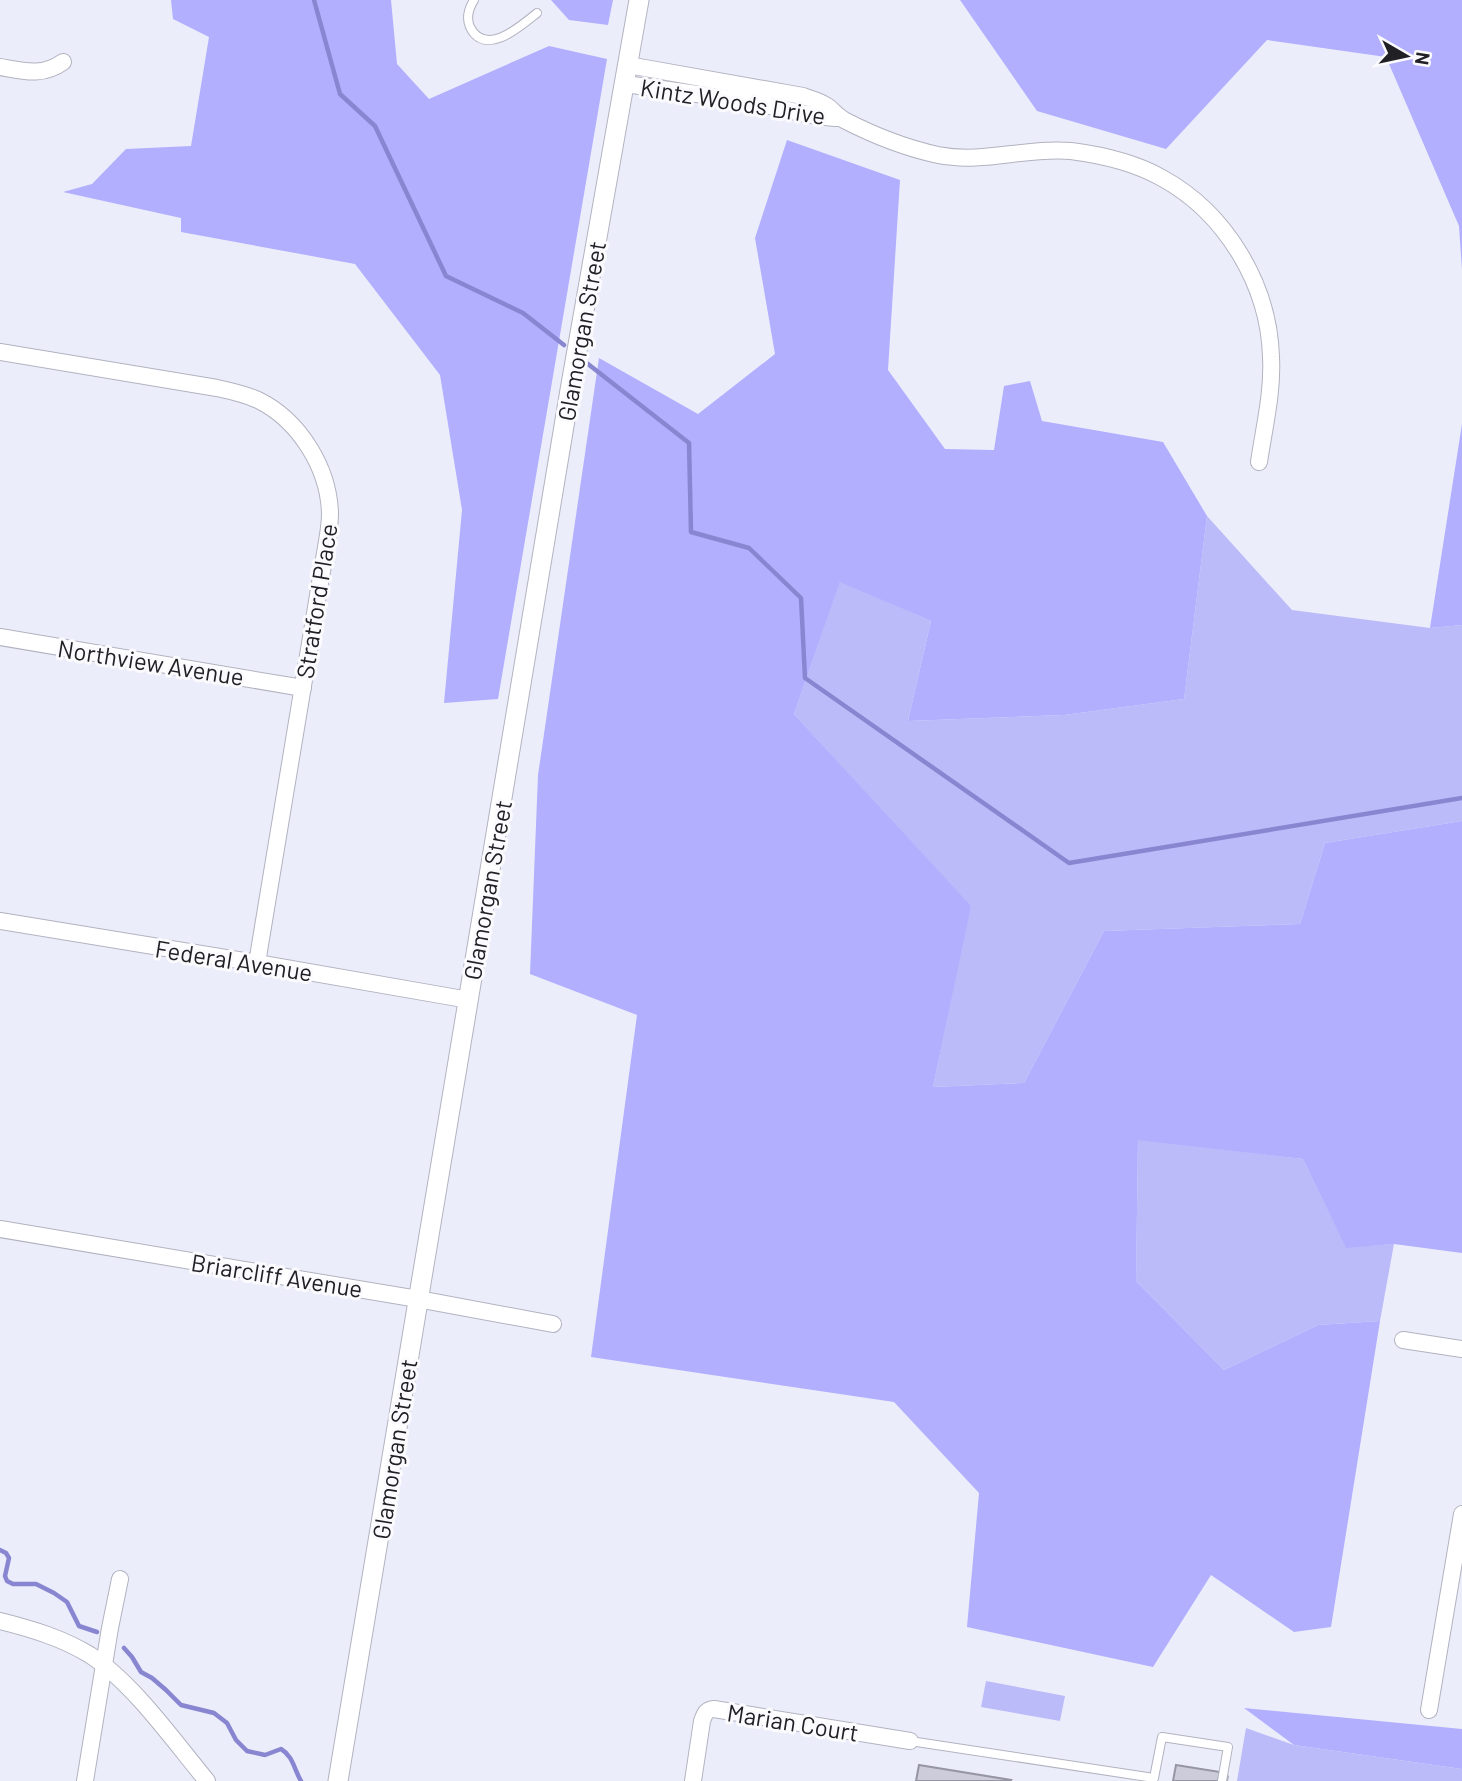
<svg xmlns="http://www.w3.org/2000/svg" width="1462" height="1781" font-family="Barlow,sans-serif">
	<defs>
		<filter id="shadow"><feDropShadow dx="8" dy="4.5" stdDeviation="0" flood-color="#0004"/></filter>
	</defs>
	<rect width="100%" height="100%" fill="#ecedfb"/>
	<g fill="#bcbbf9">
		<polygon points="1207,516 1292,610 1430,628 1462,625 1462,821 1325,843 1300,924 1104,931 1024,1083 933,1087 970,906 794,714 840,581 931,621 908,721 1064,715 1184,699"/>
		<polygon points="1138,1139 1303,1159 1346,1247 1394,1244 1380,1321 1318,1325 1224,1370 1136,1281"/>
		<polygon points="986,1681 1065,1696 1060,1721 981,1707"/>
		<polygon points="1246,1728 1294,1745 1462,1769 1462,1781 1237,1781"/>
	</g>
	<g fill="#b1affe">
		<polygon points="171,0 391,0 397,64 429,99 549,46 607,59 498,699 444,703 462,510 440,375 355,264 181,232 181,218 63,192 92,184 126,149 191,146 209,37 173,19"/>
		<polygon points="551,0 613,0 608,25 569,20"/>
		<polygon points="960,0 1462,0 1462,270 1459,226 1386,57 1267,40 1166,149 1037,111"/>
		<polygon points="787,140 900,180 888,370 945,449 994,450 1004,386 1030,381 1042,421 1163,442 1207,516 1184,699 1064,715 908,721 931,621 840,582 794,714 971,906 933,1087 1024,1083 1104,931 1300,924 1325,843 1462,821 1462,1253 1394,1244 1346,1248 1303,1159 1138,1140 1136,1281 1224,1370 1318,1325 1380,1321 1331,1627 1294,1632 1211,1575 1153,1667 967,1627 979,1493 894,1402 591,1357 637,1015 530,974 538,775 599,358 698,414 775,354 755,238"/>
		<polygon points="1462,424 1462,625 1430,628"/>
		<polygon points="1244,1708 1462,1729 1462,1769 1294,1745"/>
	</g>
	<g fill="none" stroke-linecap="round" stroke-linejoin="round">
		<g stroke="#8986d1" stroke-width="4.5">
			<polyline points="314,0 340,94 375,126 446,276 523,313 564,345"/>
			<polyline points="588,364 689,443 691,532 749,548 801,598 805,678 1069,863 1462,798"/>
			<polyline points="0,1550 6,1553 9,1558 5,1576 7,1581 13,1584 36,1584 54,1593 67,1602 79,1626 97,1632"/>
			<path d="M 124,1648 L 132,1657 L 141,1672 L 152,1678 L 166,1690 L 181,1705 L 214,1713 L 227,1723 L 236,1740 L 247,1751 L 265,1755 L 281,1749 C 293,1756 294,1769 301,1781"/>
		</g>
	</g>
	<g fill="#ccccda" stroke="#9595a3" stroke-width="2" filter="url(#shadow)">
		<polygon points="919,1765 1011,1780 1010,1781 916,1781"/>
		<polygon points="1176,1765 1220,1772 1218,1781 1173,1781"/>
	</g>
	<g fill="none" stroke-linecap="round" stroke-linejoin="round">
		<defs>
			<g id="service">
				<path d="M 474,0 C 469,8 466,18 470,27 C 485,58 521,26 537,13"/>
				<polyline points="910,1741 1154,1778 1162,1737 1228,1747 1222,1781"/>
			</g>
			<g id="minor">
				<path d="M 628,65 L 803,96 C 811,99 820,101 827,106 C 833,110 837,116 844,120 C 873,135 906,148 938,155 C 984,164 1026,147 1071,151 C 1102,155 1134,162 1162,178 C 1226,213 1269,285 1271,357 C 1273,392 1264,428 1259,462"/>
				<path d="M 0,67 C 23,71 42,77 63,62"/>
				<path d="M 625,84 C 670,90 715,96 760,104 C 787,109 814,118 841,118"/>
				<path d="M 0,352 L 217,388 C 231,391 245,394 258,400 C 299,420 329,468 330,514 C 330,521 329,528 328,535 L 257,963"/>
				<polyline points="0,637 303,688"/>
				<polyline points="0,921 257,963 469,1000"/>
				<polyline points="0,1229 418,1299 553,1324"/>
				<polyline points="1403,1340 1462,1349"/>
				<path d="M 0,1621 C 32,1629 62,1638 90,1655 C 134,1684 173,1740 207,1781"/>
				<polyline points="1429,1710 1462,1514"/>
				<polyline points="85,1781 110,1628 120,1579"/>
				<path d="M 693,1781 L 702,1721 C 705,1713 706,1710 714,1709 L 910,1741"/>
			</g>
			<polyline id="tertiary" points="338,1781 570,390 639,0"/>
		</defs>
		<use href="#service" stroke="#b2b3c1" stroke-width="10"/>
		<use href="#minor" stroke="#b2b3c1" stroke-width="18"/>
		<use href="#tertiary" stroke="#b2b3c1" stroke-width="21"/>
		<use href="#service" stroke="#fff" stroke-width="8"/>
		<use href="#minor" stroke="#fff" stroke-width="16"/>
		<use href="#tertiary" stroke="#fff" stroke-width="19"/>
	</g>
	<g text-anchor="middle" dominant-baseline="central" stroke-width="6" stroke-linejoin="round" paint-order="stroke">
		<g font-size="24" fill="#202025" stroke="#fbfbfe">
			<text transform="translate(733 101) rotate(9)">Kintz Woods Drive</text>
			<text transform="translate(581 331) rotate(-80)">Glamorgan Street</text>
			<text transform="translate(316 601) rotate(-81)">Stratford Place</text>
			<text transform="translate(151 662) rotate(9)">Northview Avenue</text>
			<text transform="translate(487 890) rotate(-80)">Glamorgan Street</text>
			<text transform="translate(234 960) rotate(9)">Federal Avenue</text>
			<text transform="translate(277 1275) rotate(9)">Briarcliff Avenue</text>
			<text transform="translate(394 1449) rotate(-81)">Glamorgan Street</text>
			<text transform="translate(793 1722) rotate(9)">Marian Court</text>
		</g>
	</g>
	<g transform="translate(1406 56) rotate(99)" stroke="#fbfbfe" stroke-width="5" paint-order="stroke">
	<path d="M0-5L12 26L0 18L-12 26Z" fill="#202025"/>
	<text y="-10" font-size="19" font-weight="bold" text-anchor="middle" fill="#202025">N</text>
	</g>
</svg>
